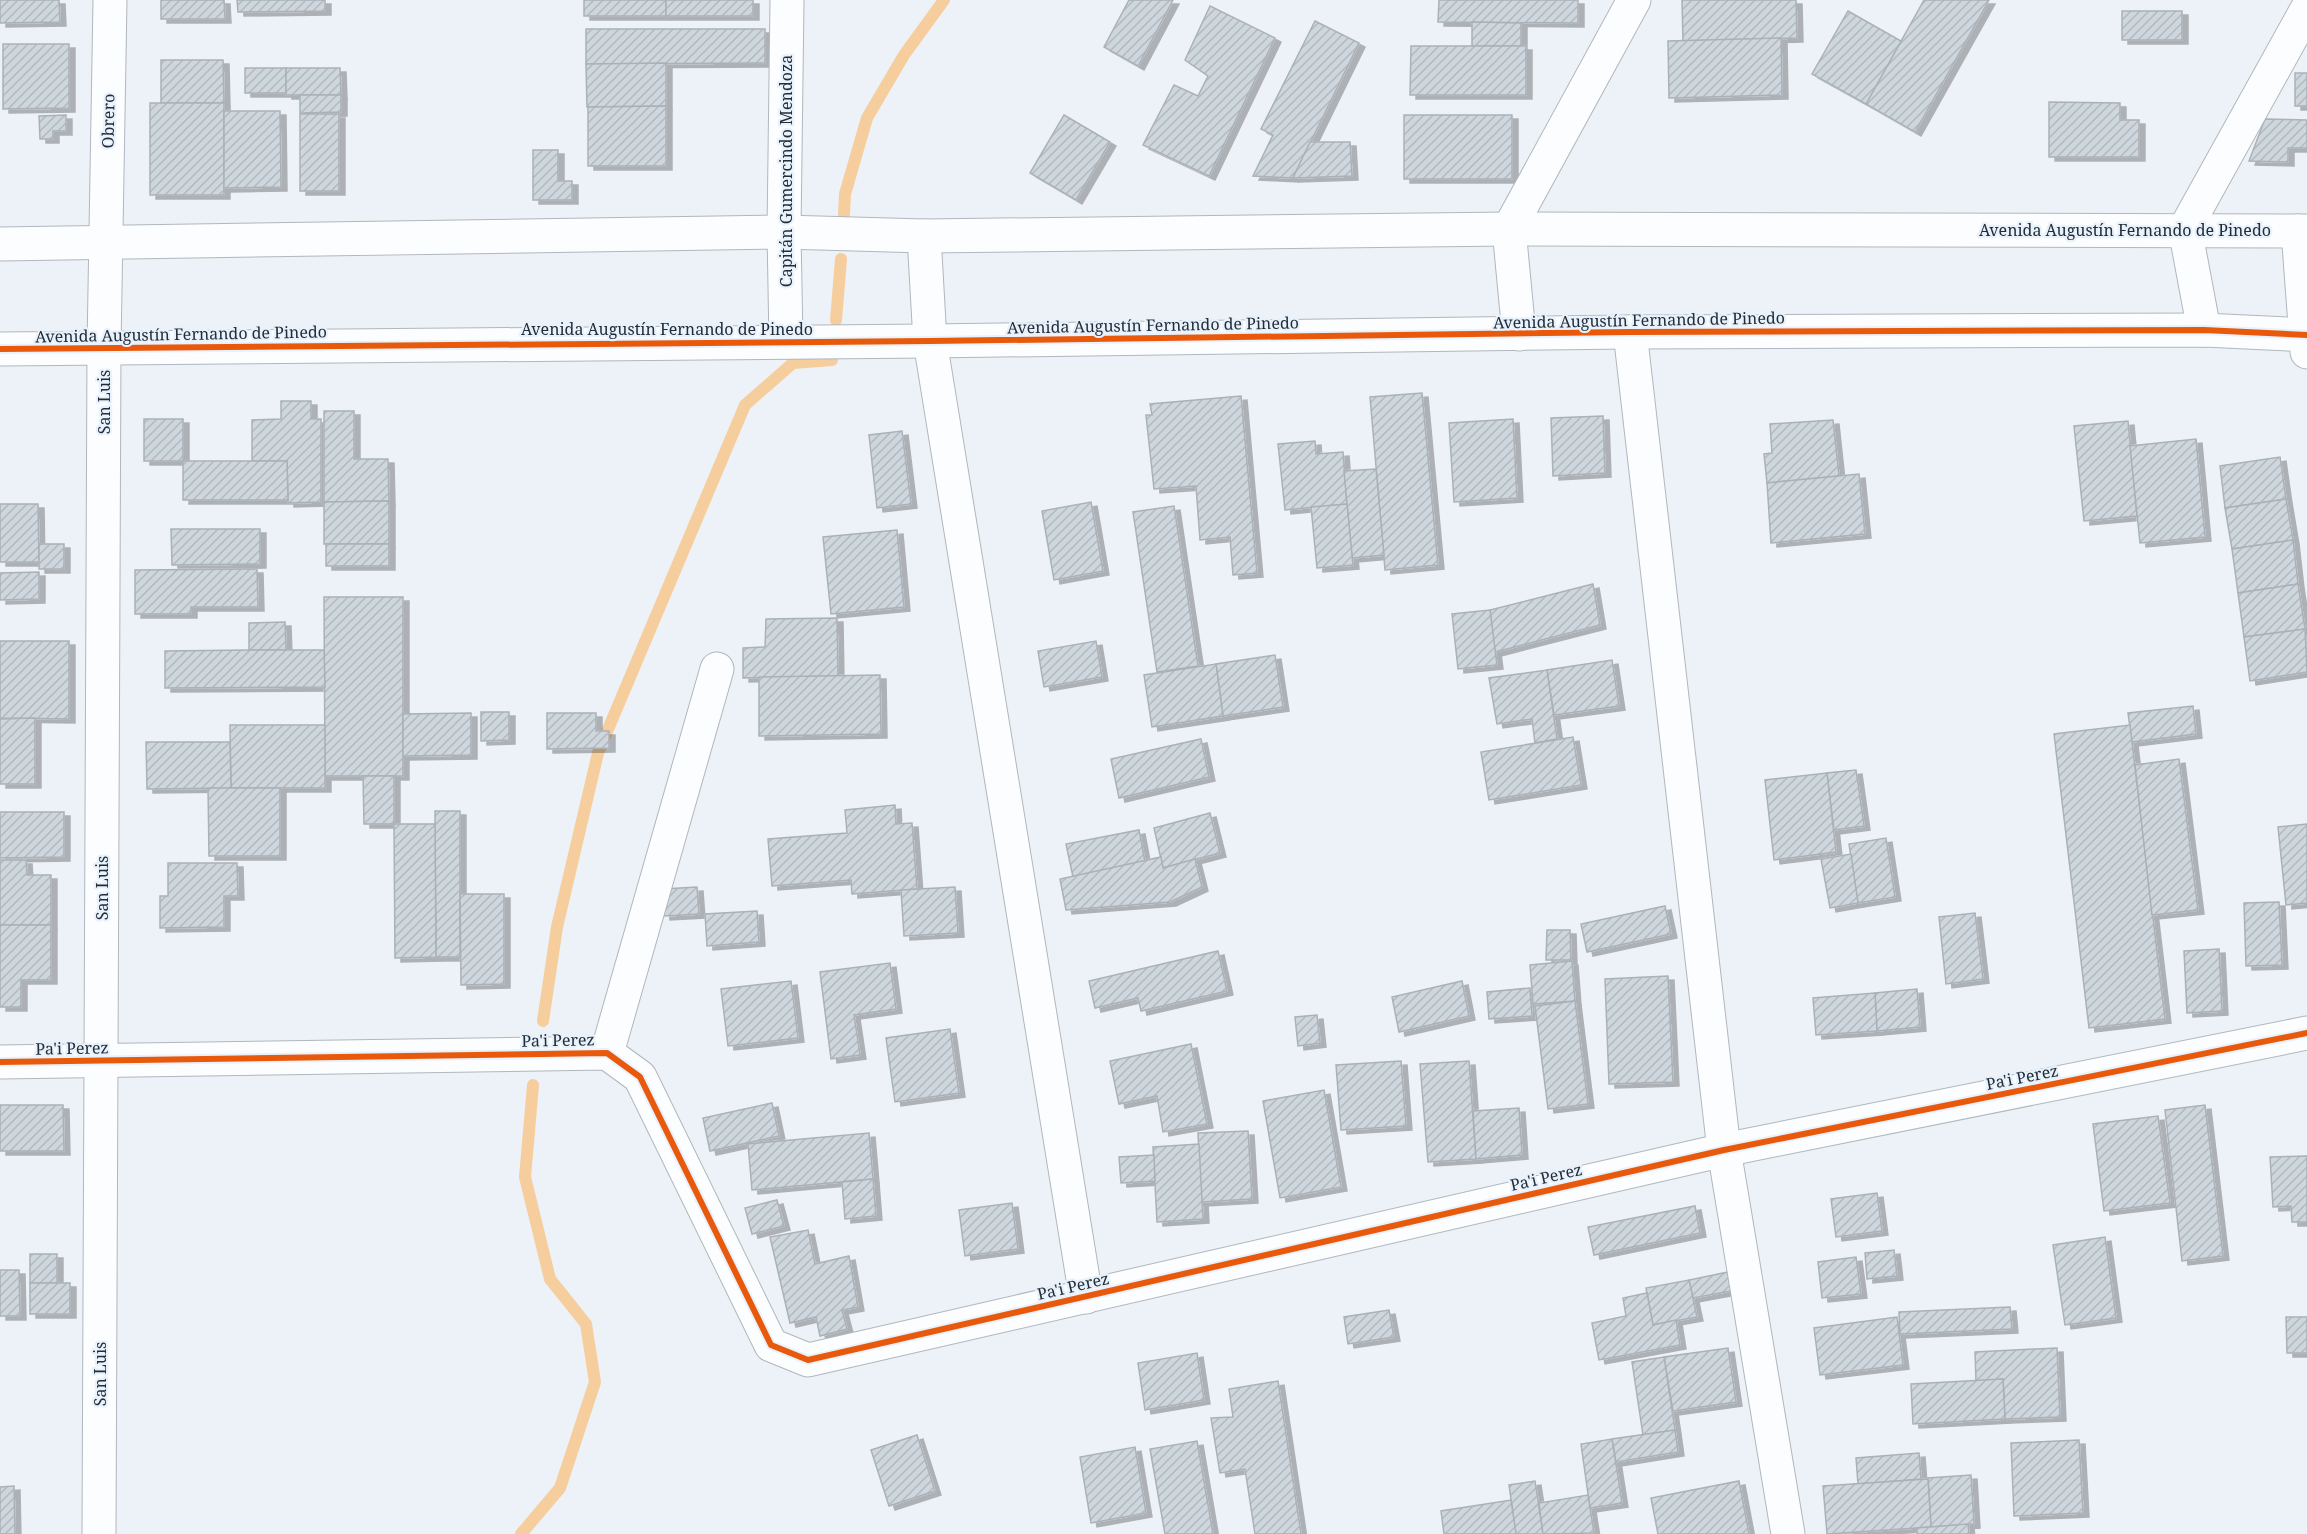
<svg xmlns="http://www.w3.org/2000/svg" width="2307" height="1534" font-family="'Noto Serif',serif">
	<defs>
		<pattern id="building-hatch" width="6" height="6" patternUnits="userSpaceOnUse" patternTransform="scale(1.5)"><rect width="6" height="6" fill="#cfd7de"/><path d="M-1 1l2-2M0 6l6-6M5 7l2-2" fill="none" stroke="#b2b9bf"/></pattern>
		<filter id="shadow"><feDropShadow dx="6" dy="4" stdDeviation="0" flood-color="#0004"/></filter>
	</defs>
	<rect width="100%" height="100%" fill="#ecf2f7"/>
	<g fill="none" stroke-linecap="round" stroke-linejoin="round">
		<g stroke="#f6ce9d" stroke-width="12">
			<polyline points="844,215 845,194 867,118 904,55 944,0"/>
			<polyline points="836,320 841,259"/>
			<polyline points="543,1021 557,927 598,753 745,405 793,363 832,360"/>
			<polyline points="521,1534 560,1488 595,1382 586,1324 550,1279 525,1177 533,1085"/>
		</g>
	</g>
	<g fill="url(#building-hatch)" stroke="#abb1b8" stroke-width="1.5" filter="url(#shadow)">
		<polygon points="0,0 59,0 60,22 0,23"/>
		<polygon points="161,0 224,0 225,19 161,19"/>
		<polygon points="237,0 325,0 325,11 238,12"/>
		<rect x="584" y="0" width="82" height="16"/>
		<rect x="666" y="0" width="87" height="16"/>
		<polygon points="1129,0 1173,0 1138,66 1104,47"/>
		<polygon points="1439,0 1578,0 1578,23 1438,22"/>
		<polygon points="1682,0 1796,0 1797,38 1683,41"/>
		<polygon points="1924,0 1989,0 1915,132 1866,104"/>
		<polygon points="1210,6 1275,38 1209,176 1143,145 1174,85 1198,96 1208,76 1185,60"/>
		<polygon points="1848,11 1901,41 1866,104 1812,74"/>
		<rect x="2122" y="11" width="60" height="29"/>
		<polygon points="1315,21 1359,43 1293,178 1253,176 1273,135 1261,129"/>
		<polygon points="1472,22 1521,23 1521,46 1472,46"/>
		<polygon points="586,29 765,29 765,63 586,64"/>
		<polygon points="1781,38 1782,95 1669,98 1668,41"/>
		<polygon points="3,44 69,44 69,108 3,109"/>
		<polygon points="1411,46 1526,46 1526,95 1410,95"/>
		<polygon points="161,60 223,60 224,103 161,103"/>
		<polygon points="666,63 666,106 587,107 586,64"/>
		<rect x="245" y="68" width="41" height="25"/>
		<polygon points="286,68 340,68 341,95 286,95"/>
		<rect x="2295" y="73" width="12" height="33"/>
		<polygon points="300,95 341,95 341,112 300,113"/>
		<polygon points="2049,102 2120,103 2120,120 2139,120 2139,157 2049,157"/>
		<rect x="150" y="103" width="74" height="92"/>
		<polygon points="666,106 666,166 588,166 588,107"/>
		<polygon points="224,111 280,111 281,187 224,188"/>
		<rect x="300" y="114" width="39" height="77"/>
		<polygon points="66,115 66,131 53,131 53,139 40,139 39,116"/>
		<polygon points="1064,115 1110,142 1076,200 1030,173"/>
		<rect x="1404" y="115" width="108" height="64"/>
		<polygon points="2265,119 2307,120 2307,148 2288,148 2288,162 2249,161"/>
		<polygon points="1310,142 1350,142 1352,176 1293,178"/>
		<polygon points="533,150 558,150 558,181 572,181 572,200 533,200"/>
		<polygon points="1422,393 1438,565 1385,570 1370,397"/>
		<polygon points="1241,396 1257,573 1233,575 1230,537 1200,540 1196,486 1154,489 1146,415 1152,415 1150,404"/>
		<polygon points="281,401 311,401 311,419 321,419 321,502 288,503 287,461 252,461 252,420 281,419"/>
		<polygon points="324,411 354,411 354,459 388,459 389,501 324,502"/>
		<polygon points="1603,416 1605,473 1553,476 1551,418"/>
		<rect x="144" y="419" width="39" height="42"/>
		<polygon points="1513,419 1517,498 1454,502 1449,423"/>
		<polygon points="1833,420 1839,476 1767,483 1764,454 1772,453 1770,424"/>
		<polygon points="2128,421 2137,516 2084,521 2074,426"/>
		<polygon points="902,431 911,504 877,508 869,435"/>
		<polygon points="2196,439 2205,537 2140,543 2130,446"/>
		<polygon points="1315,441 1316,454 1343,452 1347,504 1285,510 1278,444"/>
		<polygon points="2280,457 2286,499 2225,508 2220,466"/>
		<polygon points="183,461 287,461 288,500 183,500"/>
		<polygon points="1376,469 1384,555 1352,558 1344,471"/>
		<polygon points="1859,474 1865,534 1771,543 1767,483"/>
		<polygon points="2286,499 2293,540 2232,549 2225,508"/>
		<polygon points="389,501 389,544 324,544 324,502"/>
		<polygon points="1091,502 1103,571 1054,580 1042,511"/>
		<polygon points="0,504 38,504 39,562 0,562"/>
		<polygon points="1347,504 1353,565 1317,568 1311,507"/>
		<polygon points="1174,506 1198,666 1157,672 1133,512"/>
		<polygon points="171,529 260,529 260,564 172,565"/>
		<polygon points="897,530 904,607 831,614 823,537"/>
		<polygon points="2293,540 2298,584 2238,593 2232,549"/>
		<rect x="39" y="544" width="25" height="25"/>
		<rect x="326" y="544" width="63" height="22"/>
		<polygon points="257,569 258,607 191,607 191,614 135,614 135,570"/>
		<polygon points="39,572 39,599 0,600 0,573"/>
		<polygon points="1593,584 1600,625 1495,652 1490,610"/>
		<polygon points="2298,584 2305,629 2244,637 2238,593"/>
		<polygon points="324,597 403,597 403,776 325,776"/>
		<polygon points="1490,610 1497,665 1458,669 1452,614"/>
		<polygon points="837,618 838,676 743,678 743,648 765,647 766,619"/>
		<polygon points="285,622 286,650 249,650 249,623"/>
		<polygon points="2305,629 2307,672 2250,681 2244,637"/>
		<polygon points="0,641 69,641 69,719 0,718"/>
		<polygon points="1096,641 1102,677 1044,687 1038,651"/>
		<polygon points="249,650 324,650 325,687 165,688 165,651"/>
		<polygon points="1275,655 1283,707 1223,716 1216,664"/>
		<polygon points="1612,660 1619,706 1554,715 1547,670"/>
		<polygon points="1216,664 1223,716 1152,727 1144,675"/>
		<polygon points="1547,670 1557,739 1535,743 1532,719 1497,724 1489,678"/>
		<polygon points="880,675 881,734 759,736 759,677"/>
		<polygon points="2193,706 2196,734 2132,742 2128,713"/>
		<polygon points="481,712 509,712 509,740 481,741"/>
		<polygon points="471,713 471,755 403,756 403,714"/>
		<polygon points="547,713 596,713 596,731 609,731 609,748 547,749"/>
		<polygon points="35,718 35,784 0,784 0,719"/>
		<polygon points="230,725 325,725 325,788 231,788"/>
		<polygon points="2130,725 2165,1019 2089,1028 2054,734"/>
		<polygon points="1573,737 1581,785 1489,800 1481,752"/>
		<polygon points="1201,739 1209,777 1119,798 1111,759"/>
		<polygon points="146,742 230,742 231,788 147,789"/>
		<polygon points="2179,759 2198,910 2152,915 2135,765"/>
		<polygon points="1856,770 1864,826 1834,830 1827,773"/>
		<polygon points="1827,773 1836,852 1774,860 1765,780"/>
		<polygon points="363,776 394,776 394,824 364,824"/>
		<polygon points="208,788 280,788 280,856 209,856"/>
		<polygon points="895,805 896,824 912,823 917,889 852,894 851,880 772,886 768,839 847,833 845,810"/>
		<polygon points="435,811 460,811 460,957 436,957"/>
		<polygon points="0,812 64,812 64,857 0,858"/>
		<polygon points="1210,813 1220,853 1163,868 1154,828"/>
		<polygon points="394,824 435,824 436,957 395,958"/>
		<polygon points="2307,824 2307,903 2286,905 2278,827"/>
		<polygon points="1139,830 1145,862 1073,877 1066,844"/>
		<polygon points="1886,838 1895,897 1858,903 1849,844"/>
		<polygon points="1851,854 1858,903 1830,908 1821,859"/>
		<polygon points="1161,857 1163,868 1195,859 1202,887 1170,902 1066,910 1060,879"/>
		<polygon points="0,860 26,860 27,875 51,875 51,925 0,925"/>
		<polygon points="168,863 237,863 238,896 224,896 224,927 160,928 160,896 168,896"/>
		<polygon points="697,887 699,914 664,916 663,889"/>
		<polygon points="955,887 958,933 904,936 901,890"/>
		<polygon points="460,894 504,894 504,984 461,985"/>
		<polygon points="2279,902 2282,965 2246,966 2244,903"/>
		<polygon points="1665,906 1671,934 1587,952 1581,924"/>
		<polygon points="757,911 759,942 707,946 705,914"/>
		<polygon points="1975,913 1983,979 1946,984 1939,917"/>
		<polygon points="0,925 51,925 51,980 21,980 21,1007 0,1007"/>
		<polygon points="1547,930 1570,930 1571,960 1546,960"/>
		<polygon points="2219,949 2222,1011 2187,1013 2184,951"/>
		<polygon points="1218,951 1227,991 1141,1011 1138,998 1095,1008 1089,981"/>
		<polygon points="1572,961 1575,1001 1533,1004 1530,965"/>
		<polygon points="890,963 896,1009 854,1015 860,1055 831,1059 820,972"/>
		<polygon points="1668,976 1673,1082 1609,1084 1605,979"/>
		<polygon points="791,981 798,1038 728,1046 721,989"/>
		<polygon points="1462,981 1469,1016 1399,1032 1392,997"/>
		<polygon points="1530,988 1532,1016 1489,1019 1487,992"/>
		<polygon points="1917,989 1920,1027 1877,1031 1875,993"/>
		<polygon points="1875,993 1877,1031 1816,1035 1813,998"/>
		<polygon points="1575,1001 1588,1104 1548,1109 1535,1006"/>
		<polygon points="1317,1015 1320,1043 1298,1046 1295,1017"/>
		<polygon points="950,1029 959,1093 895,1102 886,1038"/>
		<polygon points="1191,1044 1207,1124 1163,1132 1157,1096 1119,1104 1110,1061"/>
		<polygon points="1401,1061 1406,1126 1341,1130 1336,1065"/>
		<polygon points="1469,1061 1476,1159 1428,1162 1420,1064"/>
		<polygon points="1324,1090 1341,1187 1280,1198 1263,1101"/>
		<polygon points="772,1103 779,1136 710,1151 703,1118"/>
		<polygon points="0,1105 63,1105 64,1151 0,1151"/>
		<polygon points="2205,1105 2223,1256 2182,1261 2165,1110"/>
		<polygon points="1519,1108 1522,1155 1476,1159 1473,1111"/>
		<polygon points="2158,1116 2170,1203 2104,1211 2093,1124"/>
		<polygon points="1248,1131 1252,1199 1201,1202 1198,1133"/>
		<polygon points="869,1133 873,1179 752,1190 748,1144"/>
		<polygon points="1199,1144 1203,1219 1157,1222 1153,1147"/>
		<polygon points="1154,1155 1155,1181 1121,1183 1119,1157"/>
		<polygon points="2307,1156 2307,1222 2292,1222 2291,1206 2273,1207 2270,1157"/>
		<polygon points="873,1179 876,1216 845,1219 842,1182"/>
		<polygon points="1877,1193 1882,1231 1836,1237 1831,1199"/>
		<polygon points="777,1200 784,1226 752,1234 745,1208"/>
		<polygon points="1012,1203 1018,1249 965,1256 959,1210"/>
		<polygon points="1695,1206 1700,1233 1594,1255 1588,1227"/>
		<polygon points="808,1230 815,1264 849,1256 858,1307 842,1310 847,1329 820,1336 816,1317 790,1323 770,1237"/>
		<polygon points="2105,1237 2116,1318 2065,1325 2053,1245"/>
		<polygon points="1894,1250 1897,1276 1867,1279 1865,1253"/>
		<rect x="30" y="1254" width="27" height="29"/>
		<polygon points="1856,1257 1861,1294 1822,1298 1818,1262"/>
		<polygon points="0,1270 19,1270 20,1316 0,1316"/>
		<polygon points="1733,1271 1736,1290 1693,1298 1689,1280"/>
		<polygon points="1689,1280 1697,1317 1653,1325 1646,1288"/>
		<rect x="30" y="1283" width="40" height="31"/>
		<polygon points="1647,1293 1653,1325 1676,1320 1680,1345 1599,1360 1592,1323 1626,1316 1623,1298"/>
		<polygon points="2010,1307 2012,1329 1900,1334 1899,1312"/>
		<polygon points="1389,1310 1394,1337 1348,1344 1344,1317"/>
		<polygon points="1897,1317 1903,1365 1820,1375 1814,1328"/>
		<polygon points="2286,1317 2307,1317 2307,1353 2287,1353"/>
		<polygon points="1728,1348 1736,1402 1673,1411 1664,1357"/>
		<polygon points="2057,1348 2060,1417 2005,1419 2003,1379 1976,1381 1975,1352"/>
		<polygon points="1197,1353 1204,1400 1145,1410 1138,1363"/>
		<polygon points="1664,1357 1675,1430 1643,1435 1632,1362"/>
		<polygon points="2003,1379 2005,1419 1913,1424 1911,1384"/>
		<polygon points="1278,1381 1301,1534 1255,1534 1245,1469 1220,1473 1211,1418 1233,1417 1229,1389"/>
		<polygon points="1675,1430 1678,1452 1616,1462 1612,1439"/>
		<polygon points="917,1435 935,1491 889,1506 871,1450"/>
		<polygon points="1612,1439 1622,1503 1590,1508 1581,1444"/>
		<polygon points="2079,1440 2083,1513 2014,1516 2011,1443"/>
		<polygon points="1197,1441 1213,1534 1165,1534 1150,1449"/>
		<polygon points="1135,1447 1146,1513 1091,1523 1080,1457"/>
		<polygon points="1919,1453 1921,1479 1858,1484 1856,1458"/>
		<polygon points="1971,1475 1974,1524 1931,1527 1928,1478"/>
		<polygon points="1928,1479 1931,1527 1827,1534 1823,1486"/>
		<polygon points="1535,1481 1543,1534 1516,1534 1509,1485"/>
		<polygon points="1739,1481 1749,1534 1658,1534 1651,1498"/>
		<polygon points="14,1486 15,1534 0,1534 0,1487"/>
		<polygon points="1588,1495 1594,1533 1543,1534 1539,1503"/>
		<polygon points="1511,1500 1516,1534 1444,1534 1441,1511"/>
		<polygon points="1968,1524 1969,1534 1917,1534 1917,1528"/>
	</g>
	<g fill="none" stroke-linecap="round" stroke-linejoin="round">
		<defs>
			<g id="minor">
				<polyline points="2298,231 2307,352"/>
				<polyline points="924,236 930,341 1086,1297"/>
				<polyline points="0,244 784,232 924,236 1509,229 2307,231"/>
				<polyline points="2204,330 2185,229 2307,9"/>
				<polyline points="1630,332 1724,1150 1788,1534"/>
				<polyline points="1519,334 1509,229 1634,0"/>
				<polyline points="786,342 784,232 787,0"/>
				<polyline points="0,349 930,341 1630,332 2204,330 2307,335"/>
				<polyline points="607,1053 717,669"/>
				<polyline points="0,1062 607,1053 640,1077 771,1345 808,1360 1724,1150 2307,1033"/>
				<polyline points="99,1534 104,347 110,0"/>
			</g>
		</defs>
		<use href="#minor" stroke="#b0b7be" stroke-width="35"/>
		<use href="#minor" stroke="#fcfdfe" stroke-width="33"/>
		<defs>
			<g id="cycleway">
				<polyline points="0,349 930,341 1630,332 2204,330 2307,335"/>
				<polyline points="0,1062 607,1053 640,1077 771,1345 808,1360 1724,1150 2307,1033"/>
			</g>
		</defs>
		<use href="#cycleway" stroke="#e8f2fc" stroke-width="10"/>
		<use href="#cycleway" stroke="#e8590c" stroke-width="6"/>
	</g>
	<g text-anchor="middle" dominant-baseline="central" stroke-width="4.5" stroke-linejoin="round" paint-order="stroke">
		<g font-size="16" fill="#242d37" stroke="#e8f2fc">
			<text transform="translate(108 121) rotate(-89)">Obrero</text>
			<text transform="translate(786 171) rotate(-90)">Capitán Gumercindo Mendoza</text>
			<text x="2125" y="230">Avenida Augustín Fernando de Pinedo</text>
			<text transform="translate(1639 320) rotate(-1)">Avenida Augustín Fernando de Pinedo</text>
			<text transform="translate(1153 325) rotate(-1)">Avenida Augustín Fernando de Pinedo</text>
			<text x="667" y="329">Avenida Augustín Fernando de Pinedo</text>
			<text transform="translate(181 334) rotate(-1)">Avenida Augustín Fernando de Pinedo</text>
			<text transform="translate(104 402) rotate(-90)">San Luis</text>
			<text transform="translate(102 888) rotate(-90)">San Luis</text>
			<text transform="translate(558 1040) rotate(-1)">Pa'i Perez</text>
			<text transform="translate(72 1048) rotate(-1)">Pa'i Perez</text>
			<text transform="translate(2022 1077) rotate(-11)">Pa'i Perez</text>
			<text transform="translate(1546 1177) rotate(-13)">Pa'i Perez</text>
			<text transform="translate(1073 1286) rotate(-13)">Pa'i Perez</text>
			<text transform="translate(100 1374) rotate(-90)">San Luis</text>
		</g>
	</g>
</svg>
